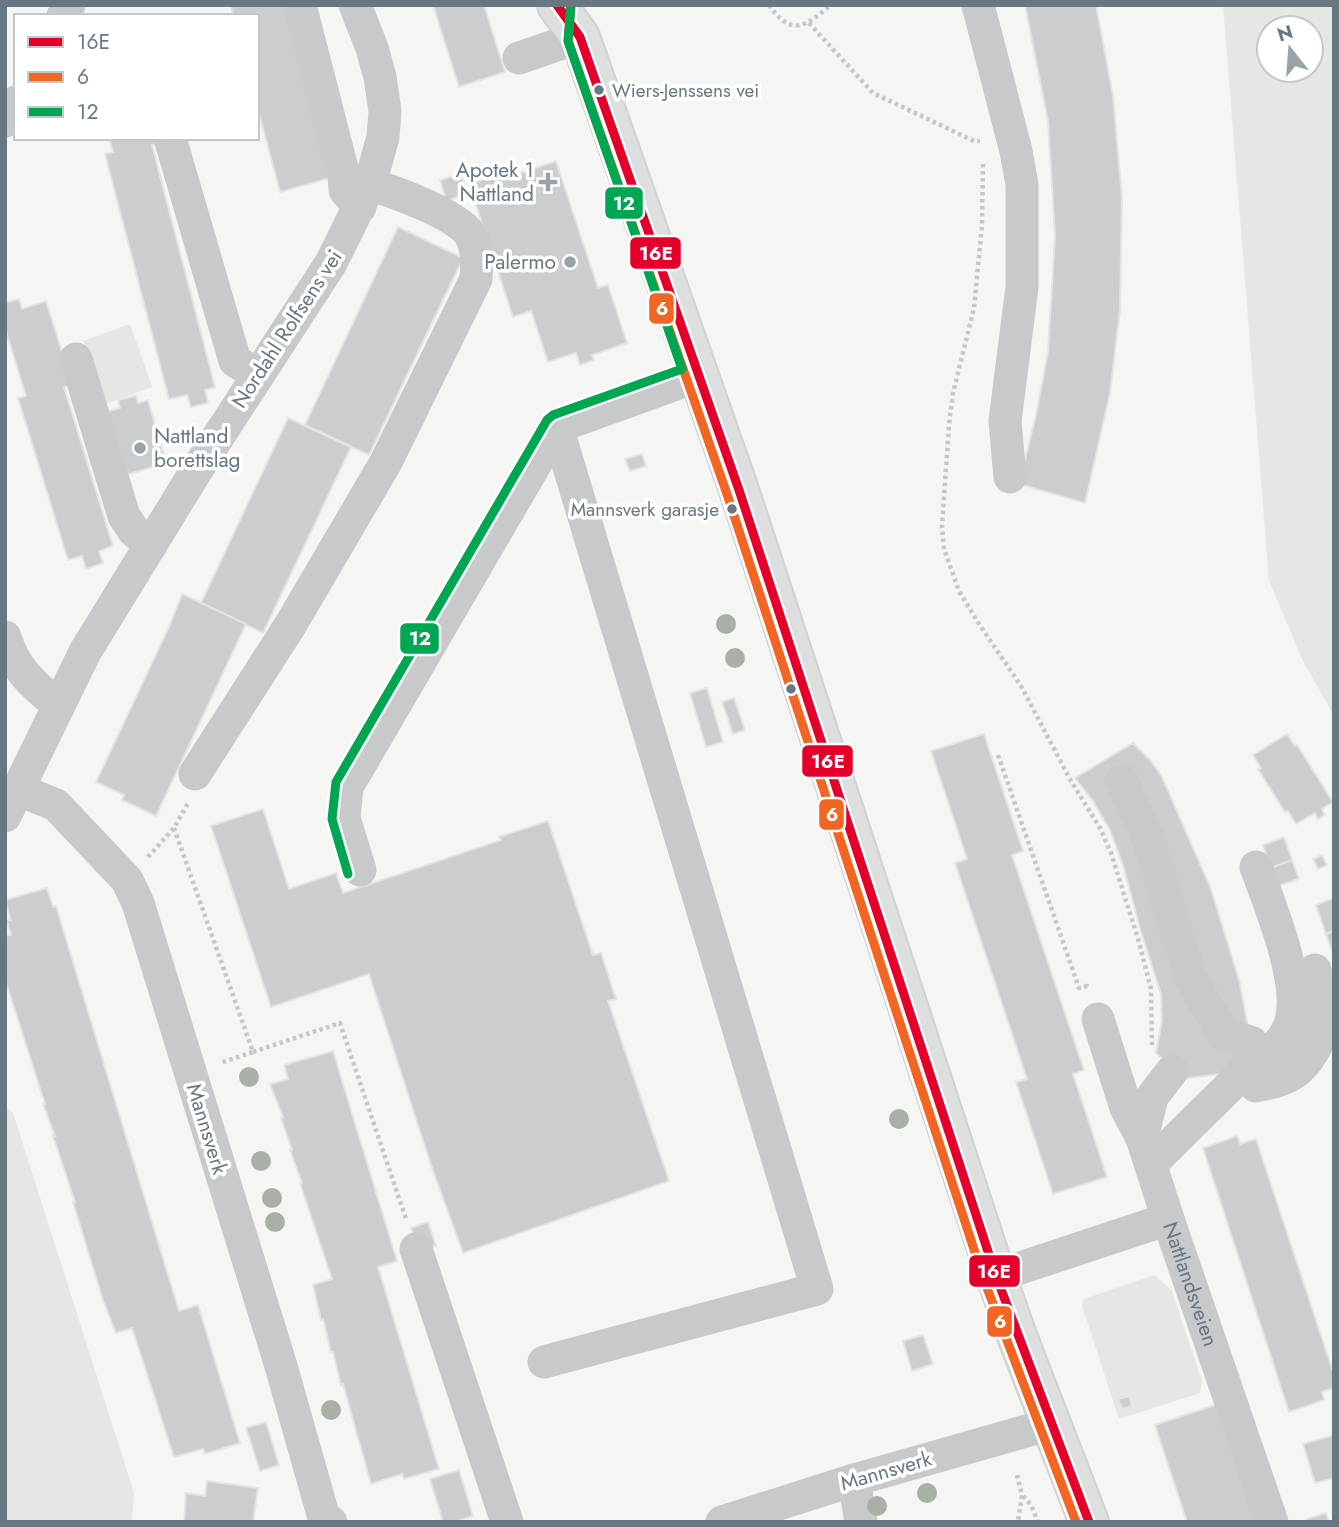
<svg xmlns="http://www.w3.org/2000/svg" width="1339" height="1527" font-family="Jost,sans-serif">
	<rect width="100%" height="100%" fill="#f5f5f4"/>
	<g fill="#e4e7e2" fill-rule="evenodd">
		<path d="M 1223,5 L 1334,5 L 1334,716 L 1302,659 L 1269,580 ZM 1269,28 L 1311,28 L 1311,70 L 1269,70 Z"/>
		<polygon points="130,324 152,387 103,405 83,341"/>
		<polygon points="5,1107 13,1113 134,1493 132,1522 5,1522"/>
		<polygon points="1155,1275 1172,1291 1202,1381 1200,1393 1119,1419 1082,1305 1084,1299"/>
	</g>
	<g fill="#cbcdce" stroke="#e4e4e4" stroke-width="2">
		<polygon points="231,5 289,5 334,177 280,192 257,106 257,16 233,16"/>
		<polygon points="433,5 484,5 505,72 459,87"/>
		<polygon points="1025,5 1096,5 1113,96 1122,198 1120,310 1110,393 1085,503 1019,484 1036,415 1048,352 1055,236 1048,121"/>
		<polygon points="109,138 158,138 160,143 152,145 215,387 205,390 208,403 191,407 187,395 169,399 105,154 113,152"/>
		<polygon points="556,161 598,288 608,285 627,343 592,355 594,360 580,365 576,353 548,362 531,311 513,317 469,184 504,173 506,178"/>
		<polygon points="461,174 467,194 446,201 440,180"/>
		<polygon points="398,227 463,258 369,455 305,425"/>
		<polygon points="19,299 22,309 46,301 72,384 64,387 113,546 99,551 103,563 86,569 82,556 68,560 18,398 26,396 5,328 5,303"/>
		<polygon points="136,396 138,403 148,400 166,463 126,475 108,411 120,408 118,400"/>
		<polygon points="288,418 351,447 263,633 201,603"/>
		<polygon points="642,454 646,466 630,471 625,459"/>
		<polygon points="182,594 246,624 156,816 122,800 124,795 96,782 169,627"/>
		<polygon points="707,688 723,742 706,747 690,693"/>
		<polygon points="734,698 745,730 733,734 722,702"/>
		<polygon points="984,734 1023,851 1012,855 1084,1070 1073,1074 1107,1177 1053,1194 1016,1082 1027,1079 955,863 967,859 931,751"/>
		<polygon points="1287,734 1295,746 1297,745 1333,802 1322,809 1325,815 1318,819 1315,813 1296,824 1288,811 1285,812 1258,769 1261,768 1253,755"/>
		<polygon points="1133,743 1151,761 1162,777 1211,889 1239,980 1249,1032 1230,1069 1219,1074 1183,1079 1156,1053 1162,1020 1161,994 1141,932 1123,865 1110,830 1093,801 1075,778"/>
		<polygon points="263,809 289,889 336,873 343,893 501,840 499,837 548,821 593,955 601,953 616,999 608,1001 669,1181 463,1253 431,1165 369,974 271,1007 211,826"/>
		<polygon points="1284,837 1292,860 1271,868 1263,845"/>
		<polygon points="1322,855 1327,865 1318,869 1313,859"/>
		<polygon points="1292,860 1299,879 1278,886 1271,868"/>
		<polygon points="47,888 53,907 56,906 179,1311 198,1305 240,1443 205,1454 203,1449 174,1457 132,1328 116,1333 103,1300 73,1202 75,1202 53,1136 55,1136 43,1104 45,1104 5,979 5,936 11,935 7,921 11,920 5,900"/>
		<polygon points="1334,898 1334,931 1326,934 1316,905"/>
		<polygon points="1334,931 1334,957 1326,934"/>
		<polygon points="333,1051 397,1261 378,1267 439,1469 404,1479 402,1474 371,1484 343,1384 341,1385 333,1352 331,1352 323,1319 321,1320 313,1285 332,1279 300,1183 302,1183 290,1150 292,1150 281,1118 283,1117 270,1084 288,1079 284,1065"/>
		<polygon points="1237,1136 1240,1144 1256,1139 1334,1375 1334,1388 1322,1392 1324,1400 1289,1412 1203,1148"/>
		<polygon points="428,1222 436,1246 419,1251 411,1228"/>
		<polygon points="923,1335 933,1364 912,1371 903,1341"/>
		<polygon points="1129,1396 1132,1406 1122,1409 1118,1399"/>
		<polygon points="1221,1403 1260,1522 1187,1522 1155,1425"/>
		<polygon points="266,1422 279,1465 260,1471 246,1428"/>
		<polygon points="1334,1435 1334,1478 1315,1483 1303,1444"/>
		<polygon points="459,1470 473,1516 455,1522 443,1522 430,1479"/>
		<polygon points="207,1481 258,1488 253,1522 184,1522 186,1493 205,1496"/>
		<polygon points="1326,1513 1329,1522 1308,1522 1307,1519"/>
	</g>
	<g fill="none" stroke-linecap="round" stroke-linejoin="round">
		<defs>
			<polyline id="major" points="557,5 580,37 739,490 996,1276 1017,1336 1089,1522"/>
		</defs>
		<use href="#major" stroke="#d1d2d2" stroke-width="42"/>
		<g stroke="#c5c7c8" stroke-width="4.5" stroke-dasharray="3.5 3.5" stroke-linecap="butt">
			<path d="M 769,5 C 792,38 805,26 831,5"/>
			<polyline points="809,23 873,93 974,141 980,141"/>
			<polyline points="983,164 982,225 974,308 953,393 949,425 942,527 944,549 959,591 979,624 1021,686 1071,781 1100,828 1111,853 1139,942 1151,989 1152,1047"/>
			<polyline points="998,755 1079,988 1087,986 1088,988"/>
			<polyline points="174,828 253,1052 220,1063"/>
			<polyline points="148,857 174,828 188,803"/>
			<polyline points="253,1052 340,1023 406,1219"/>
			<polyline points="1017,1475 1022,1495 1018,1522"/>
			<polyline points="1023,1496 1031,1505 1038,1522"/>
		</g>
		<g stroke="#c8c9ca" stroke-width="33">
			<polyline points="300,5 344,176 345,190 360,207"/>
			<polyline points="978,5 1016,151 1022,185 1022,287 1005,421 1010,477"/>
			<polyline points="63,16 69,5"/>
			<polyline points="519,58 580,37"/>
			<polyline points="5,121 16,102"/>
			<polyline points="170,138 235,361 258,375"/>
			<polyline points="76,359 124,516 134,531 151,545"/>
			<path d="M 5,637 C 14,668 33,685 58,705"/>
			<path d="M 195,774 L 291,624 L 386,462 L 476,279 C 477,265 478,249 471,236 C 458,214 394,192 370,184"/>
			<polyline points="1122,781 1149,841 1190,977 1223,1034 1251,1042 1253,1052 1243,1073 1151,1164"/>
			<polyline points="17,789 56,805 127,880 138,903 281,1366 324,1518 331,1522"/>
			<polyline points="5,816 85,652 196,471 331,263 370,184 383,137 385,111 380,77 372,48 355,5"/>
			<path d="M 1256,867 C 1270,906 1309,996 1286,1033 C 1277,1049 1257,1062 1243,1073 L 1256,1086 C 1269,1083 1286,1080 1297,1071 C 1312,1058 1325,1033 1325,1013 C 1325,999 1318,983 1315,970"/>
			<polyline points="360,870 344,818 347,787 557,427 698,376"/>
			<polyline points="1098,1019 1126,1108 1142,1138"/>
			<polyline points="1168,1219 1142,1138 1152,1097 1172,1071"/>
			<polyline points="416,1249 507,1522"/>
			<path id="s1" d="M 996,1276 L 1168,1219 L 1272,1522"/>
			<polyline points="544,1362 817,1289 557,427"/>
			<polyline points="854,1480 861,1522"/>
			<polyline points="722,1522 854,1480 1051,1424"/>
		</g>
		<use href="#major" stroke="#dddede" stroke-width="38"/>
		<defs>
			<polyline id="bus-1" points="557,5 580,37 739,490 996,1276 1089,1522"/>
			<polyline id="bus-2" points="571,5 568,41 727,494 984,1280 1076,1522"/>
			<polyline id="bus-3" points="348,874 332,819 336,782 547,420 553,415 682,369 568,41 571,5"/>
		</defs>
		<use href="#bus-1" stroke="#fff" stroke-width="14"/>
		<use href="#bus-2" stroke="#fff" stroke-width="14"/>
		<use href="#bus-3" stroke="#fff" stroke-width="14"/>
		<use href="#bus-1" stroke="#e4002b" stroke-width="9"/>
		<use href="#bus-2" stroke="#f26522" stroke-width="9"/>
		<use href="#bus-3" stroke="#00a651" stroke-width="9"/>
	</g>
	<g fill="#a9b1a6">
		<circle cx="726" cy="624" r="10"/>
		<circle cx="735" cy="658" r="10"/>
		<circle cx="249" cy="1077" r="10"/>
		<circle cx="899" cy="1119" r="10"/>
		<circle cx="261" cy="1161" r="10"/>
		<circle cx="272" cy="1198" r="10"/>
		<circle cx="275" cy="1222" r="10"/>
		<circle cx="331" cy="1410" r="10"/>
		<circle cx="927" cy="1493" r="10"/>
		<circle cx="877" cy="1506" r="10"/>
	</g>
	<g fill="#677882" stroke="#fff" stroke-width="2.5">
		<circle cx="599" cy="90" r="6"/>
		<circle cx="732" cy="509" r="6"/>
		<circle cx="791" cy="689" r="6"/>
	</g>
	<g fill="#99a4aa" stroke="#fff" stroke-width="2.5">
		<path d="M544.5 171.5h7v7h7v7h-7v7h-7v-7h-7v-7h7z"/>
		<circle cx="570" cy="262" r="7"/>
		<circle cx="140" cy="448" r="7"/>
	</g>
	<g text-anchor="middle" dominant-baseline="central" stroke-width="7" stroke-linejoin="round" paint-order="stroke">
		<g font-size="19" fill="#677882" stroke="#fff" text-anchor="start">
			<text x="612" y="90">Wiers-Jenssens vei</text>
			<text x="719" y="509" text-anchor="end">Mannsverk garasje</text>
		</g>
		<g font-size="21" fill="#677882" stroke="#fff" text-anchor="end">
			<text x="534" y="170">Apotek 1<tspan x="534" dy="24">Nattland</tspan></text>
			<text x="556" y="262">Palermo</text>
			<text x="154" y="436" text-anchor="start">Nattland<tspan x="154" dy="24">borettslag</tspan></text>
		</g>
		<g font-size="21" fill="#677882" stroke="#fff">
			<text transform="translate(287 329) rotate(-57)">Nordahl Rolfsens vei</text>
			<text transform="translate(207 1129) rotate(73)">Mannsverk</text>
			<text stroke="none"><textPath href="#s1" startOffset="250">Nattlandsveien</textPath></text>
			<text transform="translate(886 1471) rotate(-16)">Mannsverk</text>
		</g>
	</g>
	<g stroke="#fff" stroke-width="2.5">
		<rect x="604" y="186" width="40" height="34" rx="7" fill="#00a651"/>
		<rect x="629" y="236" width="53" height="34" rx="7" fill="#e4002b"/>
		<rect x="648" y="292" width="27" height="33" rx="7" fill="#f26522"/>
		<rect x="399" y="622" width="41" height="33" rx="7" fill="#00a651"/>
		<rect x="801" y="744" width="53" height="34" rx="7" fill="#e4002b"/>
		<rect x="818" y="798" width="27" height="33" rx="7" fill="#f26522"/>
		<rect x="968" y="1254" width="53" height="34" rx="7" fill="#e4002b"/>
		<rect x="986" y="1305" width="27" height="33" rx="7" fill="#f26522"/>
	</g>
	<g font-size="19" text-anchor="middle" font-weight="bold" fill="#fff">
		<text x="624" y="210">12</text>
		<text x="656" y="260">16E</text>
		<text x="662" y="315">6</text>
		<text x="420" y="645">12</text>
		<text x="828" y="768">16E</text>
		<text x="832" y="821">6</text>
		<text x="994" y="1278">16E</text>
		<text x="1000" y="1328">6</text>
	</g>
	<rect width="1339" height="1527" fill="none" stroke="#677882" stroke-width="14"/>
	<rect x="14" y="14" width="245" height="126" fill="#ffffff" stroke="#c2c9cd" stroke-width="2"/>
	<rect x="28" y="37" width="35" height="10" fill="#e4002b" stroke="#c2c9cd" stroke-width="2"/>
	<text x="77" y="49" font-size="21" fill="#677882">16E</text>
	<rect x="28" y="72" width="35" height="10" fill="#f26522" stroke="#c2c9cd" stroke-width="2"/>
	<text x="77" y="84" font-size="21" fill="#677882">6</text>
	<rect x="28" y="107" width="35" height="10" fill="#00a651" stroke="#c2c9cd" stroke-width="2"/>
	<text x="77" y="119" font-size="21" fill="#677882">12</text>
	<g transform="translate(1290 49) rotate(343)"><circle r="33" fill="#ffffff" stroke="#c2c9cd" stroke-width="2"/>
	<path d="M0-5L12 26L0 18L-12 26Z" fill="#99a4aa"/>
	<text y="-10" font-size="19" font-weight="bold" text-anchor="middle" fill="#677882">N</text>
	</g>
</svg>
